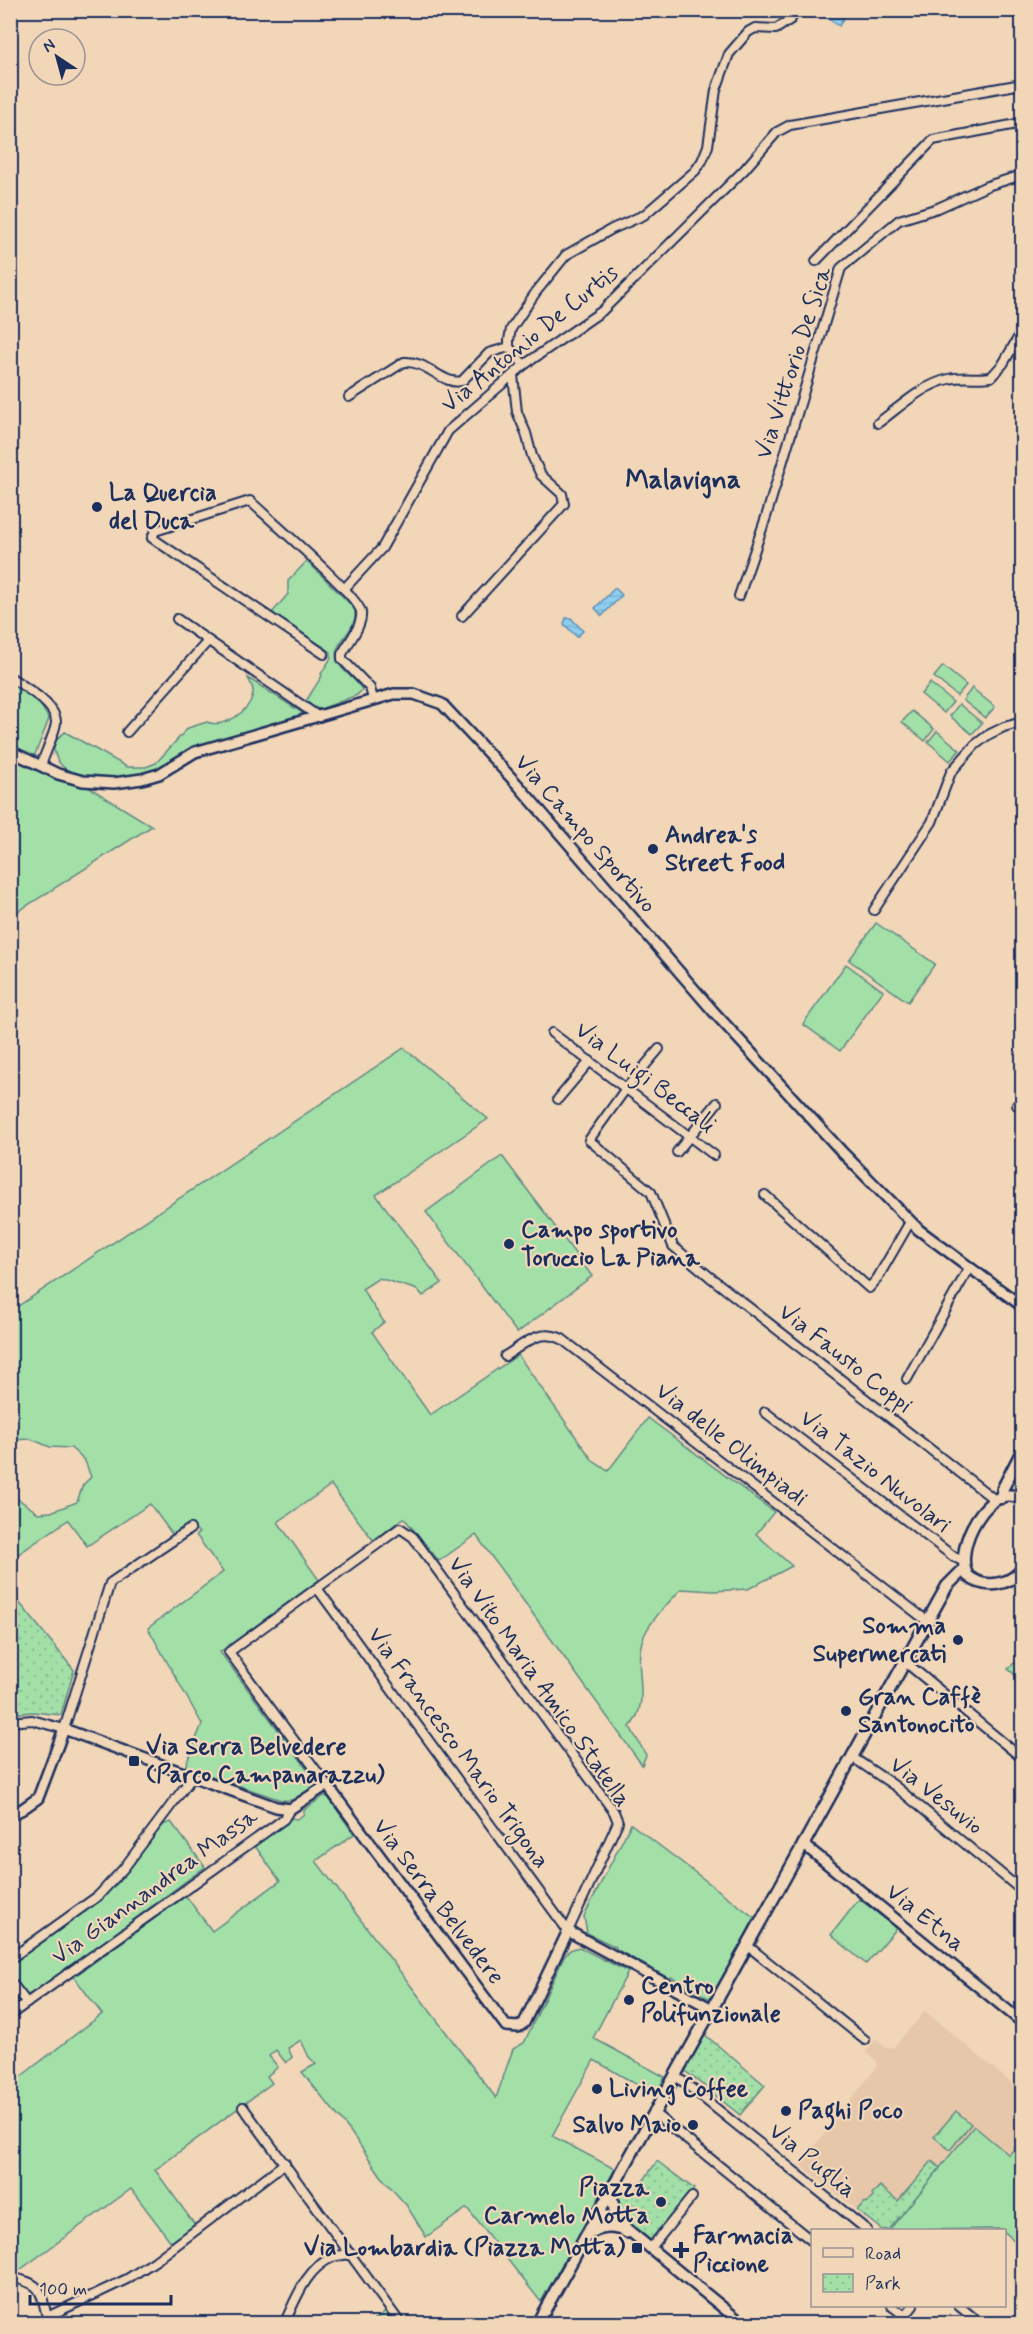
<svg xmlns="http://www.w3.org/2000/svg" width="1033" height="2334" font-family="Mynerve,sans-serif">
	<defs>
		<pattern id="park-dots" width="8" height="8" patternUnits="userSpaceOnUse" patternTransform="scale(1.5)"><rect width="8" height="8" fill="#a3e0a8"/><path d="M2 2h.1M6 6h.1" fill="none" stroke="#8cc093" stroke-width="1.8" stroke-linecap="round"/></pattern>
		<pattern id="water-rules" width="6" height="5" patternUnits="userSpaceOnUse" patternTransform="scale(1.5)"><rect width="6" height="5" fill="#8eceef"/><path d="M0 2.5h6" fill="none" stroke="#7ab1cf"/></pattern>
	</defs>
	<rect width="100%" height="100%" fill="#f1d6b8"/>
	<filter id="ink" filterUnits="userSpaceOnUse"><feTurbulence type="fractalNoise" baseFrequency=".0167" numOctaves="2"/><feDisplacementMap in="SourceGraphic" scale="12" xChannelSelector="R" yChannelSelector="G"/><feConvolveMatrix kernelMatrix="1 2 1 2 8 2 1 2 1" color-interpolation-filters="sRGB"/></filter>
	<g filter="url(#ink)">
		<polygon fill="#e7c7a9" points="925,2011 1022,2092 1022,2139 1009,2156 974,2127 889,2230 882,2230 800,2164 877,2067 877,2061 866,2052 876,2039 886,2048 894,2047"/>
		<g fill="#a3e0a8" stroke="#5f8883" stroke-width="1.5">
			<path d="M 307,561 L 354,608 C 361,630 331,641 337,660 C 341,672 357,679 362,690 L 357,695 L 321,709 L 315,708 L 306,701 L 322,676 L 321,674 L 331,658 L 331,652 L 272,613 L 288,594 L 288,581 Z"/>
			<polygon points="943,666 966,685 957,696 934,677"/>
			<path d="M 248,678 L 301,712 L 304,717 C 269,727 233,736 199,747 C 182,753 170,765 154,771 C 130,779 64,787 55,754 C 52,743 57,738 65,732 L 127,767 L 146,767 L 156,763 L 188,728 L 207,722 C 224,729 251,711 253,693 C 254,687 250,683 248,678 Z"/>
			<polygon points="11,682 40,704 49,719 34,757 11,746"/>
			<polygon points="930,683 953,702 944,713 921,694"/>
			<polygon points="972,688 995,707 985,718 963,700"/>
			<polygon points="959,704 982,723 972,734 950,716"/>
			<polygon points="912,711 934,729 925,741 902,722"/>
			<polygon points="937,731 960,750 950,761 928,742"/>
			<polygon points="11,756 56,777 85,785 152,826 11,916"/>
			<polygon points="876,923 935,964 908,1002 849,960"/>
			<polygon points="846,964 883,991 840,1051 803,1024"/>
			<path d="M 404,1048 L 488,1119 L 376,1195 L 442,1283 L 423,1296 L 418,1290 L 379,1278 L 362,1289 L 384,1322 L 372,1332 L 430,1415 L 518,1355 L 593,1461 L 608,1471 L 648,1418 L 774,1512 L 756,1534 L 792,1566 L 748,1589 L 714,1591 L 681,1589 C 668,1604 648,1622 642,1641 C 633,1671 652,1701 630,1727 L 646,1755 L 642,1765 L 476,1535 L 439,1561 L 404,1518 L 373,1540 L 331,1485 L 278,1522 L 319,1580 L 220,1652 L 317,1782 C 309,1795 296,1802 281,1800 L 185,1767 L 202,1724 L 148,1628 L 223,1572 L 196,1535 L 199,1533 L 191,1524 L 172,1534 L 150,1504 L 87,1546 L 68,1520 L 11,1559 L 11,1494 L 38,1513 L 51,1512 L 77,1502 L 83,1485 L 91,1477 L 85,1461 L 71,1448 L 50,1447 L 31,1439 L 11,1440 L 11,1311 Z"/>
			<polygon points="502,1156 592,1276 517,1333 426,1212"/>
			<polygon points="1014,1663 1022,1665 1022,1681 1008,1669"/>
			<polygon points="324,1796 328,1797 354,1834 316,1861 496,2098 513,2049 524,2043 564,1957 570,1950 579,1947 628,1972 593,2038 665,2077 656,2093 650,2092 594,2060 552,2136 615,2169 541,2302 467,2208 426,2237 407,2206 384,2180 350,2131 302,2072 316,2064 309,2057 301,2040 288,2048 292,2057 286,2063 276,2050 269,2056 278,2067 267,2076 272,2083 155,2170 195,2225 171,2242 131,2189 17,2272 11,2271 11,2084 102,2014 74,1977 186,1896 212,1931 280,1881 255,1846 292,1818 297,1819 304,1814 304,1810"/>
			<path d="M 171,1822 L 205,1867 L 42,1987 L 28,1995 C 17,1990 11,1976 10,1965 L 101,1897 L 156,1832 L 165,1824 Z"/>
			<polygon points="631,1824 755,1918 712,1998 708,1998 671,1977 669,1979 616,1949 616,1947 587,1933 584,1916"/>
			<polygon points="859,1899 897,1928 866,1964 831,1935"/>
			<polygon points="956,2111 971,2124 950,2150 934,2137"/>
			<polygon points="974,2126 1009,2155 1022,2139 1022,2247 1001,2229 889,2230"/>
			<polygon points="386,2311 396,2323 370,2323"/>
		</g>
		<g fill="url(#park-dots)" stroke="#5f8883" stroke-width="1.5">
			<polygon points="10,1591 74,1670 61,1715 33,1712 11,1714"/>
			<polygon points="704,2034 765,2085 740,2115 684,2070"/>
			<path d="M 657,2161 L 694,2189 L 652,2242 C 634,2228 614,2213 619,2188 L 633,2196 Z"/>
			<polygon points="932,2161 940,2168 889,2230 882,2230 857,2210 864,2203 868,2202 873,2197 872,2194 880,2186 898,2201"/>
		</g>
		<g fill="url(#water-rules)" stroke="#608eb5" stroke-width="1.5">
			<polygon points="829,10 834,11 844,18 839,26 825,16"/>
			<polygon points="615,588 622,595 602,616 595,608"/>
			<polygon points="566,618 571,618 583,631 577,637 564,624"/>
		</g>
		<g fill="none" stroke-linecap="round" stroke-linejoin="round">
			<defs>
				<g id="minor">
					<polyline points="816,261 933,140 1022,123"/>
					<polyline points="524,365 509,347 509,340 511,329 536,292 566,255 612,229 644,215 695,171 702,161 708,146 716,90 729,54 748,32 755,28 776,29 791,19 796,10"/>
					<path d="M 349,397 L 404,362 C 427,360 443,386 462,381 L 489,353 L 509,347"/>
					<path d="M 878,423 C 900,407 922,385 949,379 C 963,376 977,379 991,377 L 1003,364 L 1022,331"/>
					<polyline points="344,589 382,548 448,431 524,365 602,311 744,170 777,132 790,125 1022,84"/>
					<polyline points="739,596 766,517 841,268 899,220 938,208 987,186 1022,175"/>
					<polyline points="462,616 564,504 562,494 541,475 532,456 526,433 517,412 513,375"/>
					<polyline points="177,619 319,717"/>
					<path d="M 324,654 L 152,538 L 155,531 L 250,501 C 267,517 359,596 361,612 C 363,625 348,643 342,654 L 342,659 L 370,688 L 373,699"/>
					<path d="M 10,677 C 23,686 56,704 56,722 C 56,731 44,755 41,766"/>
					<polyline points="127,732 208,641"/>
					<polyline points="874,910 932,822 951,772 975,745 988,735 1004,727 1022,722"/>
					<polyline points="552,1033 714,1155"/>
					<polyline points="659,1049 627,1087 589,1140 651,1192 673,1246 710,1277 995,1500"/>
					<polyline points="558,1099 590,1061"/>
					<polyline points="1017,1105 1022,1105"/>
					<polyline points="677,1152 717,1103"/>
					<polyline points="765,1195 869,1288 877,1279 910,1222"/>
					<path d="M 505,1356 C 525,1344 538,1328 562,1339 L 927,1621"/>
					<polyline points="907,1379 969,1268"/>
					<polyline points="765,1412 954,1557 963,1561"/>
					<polyline points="317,1588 568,1931 618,1822 614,1812 413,1537 400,1528 229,1652 327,1785"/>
					<polyline points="904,1661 1022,1758"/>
					<polyline points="10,1722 32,1720 64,1729 110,1583 190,1529"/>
					<polyline points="852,1757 895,1786 1022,1891"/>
					<polyline points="748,1946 865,2040"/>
					<polyline points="10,1959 98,1896 124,1868 193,1776"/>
					<polyline points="10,1981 27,2003"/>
					<polyline points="10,2015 284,1819 290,1809"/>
					<polyline points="676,2076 867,2230"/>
					<polyline points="243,2107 401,2324"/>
					<polyline points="655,2114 812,2241"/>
					<polyline points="650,2249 692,2197"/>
					<path d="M 10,2277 C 42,2284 40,2288 47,2317"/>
					<polyline points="892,2306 915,2324"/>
					<polyline points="959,2306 981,2324"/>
					<polyline points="905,2316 913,2306"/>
					<polyline points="41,2324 47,2317 127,2279 155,2261 285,2163"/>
					<path d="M 284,2324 C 296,2299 306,2268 333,2257 C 338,2255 346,2255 352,2254"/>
				</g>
				<g id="tertiary">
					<polyline points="10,751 58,774 83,781 114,783 142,779 159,774 195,752 394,694 414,694 442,704 518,785 713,1011 843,1153 919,1230 1022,1306"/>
					<polyline points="10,1815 21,1810 38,1798 64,1729 276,1807 290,1809 327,1785 506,2026 518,2027 524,2023 568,1931 712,2009"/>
					<polyline points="803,1844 1022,2022"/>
					<polyline points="612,2191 614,2211 622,2225 743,2324"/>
					<polyline points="600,2212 617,2228"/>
					<path d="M 585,2237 C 599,2227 612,2225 627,2233"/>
				</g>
				<g id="secondary">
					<polyline points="1001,1498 1003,1488 1022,1451"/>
					<path d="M 1022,1500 C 991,1477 951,1549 968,1576 C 985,1590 1010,1585 1022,1569"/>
					<polyline points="537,2324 947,1586 964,1569"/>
				</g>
			</defs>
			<use href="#minor" stroke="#1b2f5e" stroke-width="12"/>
			<use href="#tertiary" stroke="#1b2f5e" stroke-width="14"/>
			<use href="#secondary" stroke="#1b2f5e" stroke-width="15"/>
			<use href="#minor" stroke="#f1d6b8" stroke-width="8"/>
			<use href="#tertiary" stroke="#f1d6b8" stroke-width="9"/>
			<use href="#secondary" stroke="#f1d6b8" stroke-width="10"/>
		</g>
	</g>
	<g fill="#1b2f5e" stroke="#f1d6b8" stroke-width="2">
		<circle cx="97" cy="507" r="6"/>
		<circle cx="653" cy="849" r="6"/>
		<circle cx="509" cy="1244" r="6"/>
		<circle cx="958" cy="1640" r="6"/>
		<circle cx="846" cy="1711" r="6"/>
		<rect x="128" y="1755" width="12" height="12" rx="3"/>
		<circle cx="629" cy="2000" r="6"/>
		<circle cx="597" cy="2089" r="6"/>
		<circle cx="786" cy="2111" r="6"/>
		<circle cx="693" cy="2125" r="6"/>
		<circle cx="661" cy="2202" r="6"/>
		<rect x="631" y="2242" width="12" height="12" rx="3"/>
		<path d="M678 2241h6v6h6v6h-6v6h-6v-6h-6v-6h6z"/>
	</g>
	<g text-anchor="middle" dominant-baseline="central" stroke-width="4.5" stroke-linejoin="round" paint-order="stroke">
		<g font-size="24" fill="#1b2f5e" stroke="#f1d6b8">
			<text transform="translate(530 339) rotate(-39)">Via Antonio De Curtis</text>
			<text transform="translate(794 363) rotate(-72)">Via Vittorio De Sica</text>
			<text transform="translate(585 834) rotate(49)">Via Campo Sportivo</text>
			<text transform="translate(645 1078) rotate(37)">Via Luigi Beccali</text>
			<text transform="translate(845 1359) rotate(38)">Via Fausto Coppi</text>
			<text transform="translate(731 1445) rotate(38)">Via delle Olimpiadi</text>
			<text transform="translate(875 1472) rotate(38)">Via Tazio Nuvolari</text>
			<text transform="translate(539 1682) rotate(55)">Via Vito Maria Amico Statella</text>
			<text transform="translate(458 1748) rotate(54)">Via Francesco Mario Trigona</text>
			<text transform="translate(936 1796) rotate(38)">Via Vesuvio</text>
			<text transform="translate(155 1887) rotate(-36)">Via Giannandrea Massa</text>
			<text transform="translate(438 1902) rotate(53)">Via Serra Belvedere</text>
			<text transform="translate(925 1918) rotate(39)">Via Etna</text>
			<text transform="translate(812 2161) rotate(39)">Via Puglia</text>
		</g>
		<g font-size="24" font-weight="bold" fill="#1b2f5e" stroke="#f1d6b8" text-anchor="start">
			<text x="109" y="493">La Quercia<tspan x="109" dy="28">del Duca</tspan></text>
			<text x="665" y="835">Andrea's<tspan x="665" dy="28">Street Food</tspan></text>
			<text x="521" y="1230">Campo sportivo<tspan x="521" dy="28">Toruccio La Piana</tspan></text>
			<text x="946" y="1626" text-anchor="end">Somma<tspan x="946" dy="28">Supermercati</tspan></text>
			<text x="858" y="1697">Gran Caffè<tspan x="858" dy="28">Santonocito</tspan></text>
			<text x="146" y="1747">Via Serra Belvedere<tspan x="146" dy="28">(Parco Campanarazzu)</tspan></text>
			<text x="641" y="1986">Centro<tspan x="641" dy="28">Polifunzionale</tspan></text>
			<text x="609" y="2089">Living Coffee</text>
			<text x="798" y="2111">Paghi Poco</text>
			<text x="681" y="2125" text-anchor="end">Salvo Maio</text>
			<text x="649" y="2188" text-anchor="end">Piazza<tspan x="649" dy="28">Carmelo Motta</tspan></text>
			<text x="693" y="2236">Farmacia<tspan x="693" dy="28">Piccione</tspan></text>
			<text x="625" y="2248" text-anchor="end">Via Lombardia (Piazza Motta)</text>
		</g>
		<g font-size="27" font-weight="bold" fill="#1b2f5e" stroke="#f1d6b8">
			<text x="683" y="480">Malavigna</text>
		</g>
	</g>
	<rect width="1033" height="2334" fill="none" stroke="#f1d6b8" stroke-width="36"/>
	<rect x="18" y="18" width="997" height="2298" fill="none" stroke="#1b2f5e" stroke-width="2" filter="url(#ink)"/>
	<rect x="811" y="2229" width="195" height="78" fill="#f1d6b8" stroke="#9b9394" stroke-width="1.5"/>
	<rect x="823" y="2248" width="30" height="9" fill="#f1d6b8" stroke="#9b9394" stroke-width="1.5"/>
	<text x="865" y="2259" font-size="18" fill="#1b2f5e">Road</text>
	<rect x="823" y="2274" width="30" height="18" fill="url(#park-dots)" stroke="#9b9394" stroke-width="1.5"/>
	<text x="865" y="2289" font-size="18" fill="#1b2f5e">Park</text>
	<g transform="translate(57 57) rotate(324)"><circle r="28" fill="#f1d6b8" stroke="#9b9394" stroke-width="1.5"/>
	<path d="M0-4.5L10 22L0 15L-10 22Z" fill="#1b2f5e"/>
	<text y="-9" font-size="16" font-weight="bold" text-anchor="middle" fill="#1b2f5e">N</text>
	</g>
	<path d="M30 2295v9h141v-9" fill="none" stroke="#1b2f5e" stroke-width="3"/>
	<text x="39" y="2295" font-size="18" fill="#1b2f5e" stroke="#f1d6b8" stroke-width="4.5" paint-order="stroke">100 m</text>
</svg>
